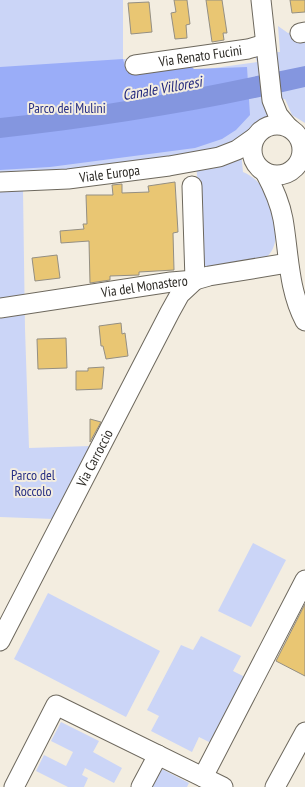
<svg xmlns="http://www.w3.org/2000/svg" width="305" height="787" font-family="'PT Sans Narrow',sans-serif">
	<rect width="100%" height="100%" fill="#f3ede0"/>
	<g fill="#cbd5f7">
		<path d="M 0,0 L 123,0 L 123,59 L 127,59 L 128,82 L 149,77 L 257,62 L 254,53 L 280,52 L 278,26 L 288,33 L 305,29 L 305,123 L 292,115 L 285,99 L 271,103 C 269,130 262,138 241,152 L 243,172 C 250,175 257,180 262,187 C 274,202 285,245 265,258 C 252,266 224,268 208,271 L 203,267 L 196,160 L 23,190 L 25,329 L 29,448 L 90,446 L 54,519 L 0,517 Z"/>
		<polygon points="253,543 286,560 251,627 218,611"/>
		<polygon points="48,593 160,651 126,717 14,659"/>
		<polygon points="201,636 241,656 233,671 245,677 211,743 199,737 192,752 151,731 159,716 147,710 181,645 193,650"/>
		<polygon points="61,722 99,741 93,752 122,768 114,783 85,768 82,775 88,778 84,787 68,787 36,771 44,755 66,766 73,752 51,741"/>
		<polygon points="162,769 189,783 187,787 152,787"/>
	</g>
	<polygon fill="#9aadf8" points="123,59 126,70 188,63 194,69 247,67 250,115 236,130 222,139 195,148 50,167 0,170 0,67"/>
	<path fill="#8496df" d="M 305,66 L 305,87 C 205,110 102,127 0,138 L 0,118 C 103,108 204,87 305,66 Z"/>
	<g fill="#e9c673" stroke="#948f83">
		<polygon points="174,0 187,0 190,24 186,25 187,38 175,39 171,13 176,12"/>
		<polygon points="206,0 222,0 227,33 223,33 224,40 212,42"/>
		<polygon points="290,0 305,0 305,12 292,13"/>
		<polygon points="149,2 152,32 131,34 128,3"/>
		<polygon points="175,182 178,232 173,233 174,270 139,272 139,275 110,276 110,280 90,283 89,241 61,243 60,231 84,229 83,224 87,224 86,195 113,195 112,185 122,184 122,193 149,192 148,186"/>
		<polygon points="57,255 60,278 35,281 32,258"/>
		<polygon points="121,323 122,334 125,333 128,356 106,359 103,346 101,346 99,326"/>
		<polygon points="66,338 67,368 38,369 37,339"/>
		<polygon points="104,367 102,389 76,390 76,371 88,371 88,368"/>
		<polygon points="90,419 101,422 90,442"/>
		<polygon points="305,604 305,676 276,661"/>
	</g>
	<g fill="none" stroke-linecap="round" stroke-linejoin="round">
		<defs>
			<g id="minor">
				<polyline points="261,0 272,100 278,115 288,127"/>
				<polyline points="300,33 305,32"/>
				<path id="s1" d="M 135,65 L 248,49 L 265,44"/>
				<circle cx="277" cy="150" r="25"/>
				<path d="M 265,172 C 273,187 280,202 283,219 C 289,253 288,289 305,321"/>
				<path id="s2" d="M 0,182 L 68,179 L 169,166 L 219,157 L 237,150 L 254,138"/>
				<path id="s3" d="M 0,308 L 171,282 L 195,280 L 209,276 L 288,263"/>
				<path id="s4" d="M 0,641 L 170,312 L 180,294 L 195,280 L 192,186"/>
				<polyline points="203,777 305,580"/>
				<polyline points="14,787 56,705 223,787"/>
				<polyline points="141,787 158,755"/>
				<polyline points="275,787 305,732"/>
			</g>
		</defs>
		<use href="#minor" stroke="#6d685d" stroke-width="21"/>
		<use href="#minor" stroke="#fff" stroke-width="19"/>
	</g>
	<g text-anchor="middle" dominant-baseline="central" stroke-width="4" stroke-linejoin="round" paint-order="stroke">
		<g font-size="14" fill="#2d2b26" stroke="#f3ede0">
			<text stroke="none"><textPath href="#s1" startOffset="66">Via Renato Fucini</textPath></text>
			<text stroke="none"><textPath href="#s2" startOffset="110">Viale Europa</textPath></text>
			<text stroke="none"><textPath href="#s3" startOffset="146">Via del Monastero</textPath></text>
			<text stroke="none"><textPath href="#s4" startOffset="206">Via Carroccio</textPath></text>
		</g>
		<g font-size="14" fill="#272f83" stroke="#f3ede0">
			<text x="67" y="108">Parco dei Mulini</text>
			<text x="33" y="475">Parco del<tspan x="33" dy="16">Roccolo</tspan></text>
		</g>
		<g font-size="15" font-style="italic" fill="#23297d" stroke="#f3ede0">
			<text transform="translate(162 88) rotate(-10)">Canale Villoresi</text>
		</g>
	</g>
</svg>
